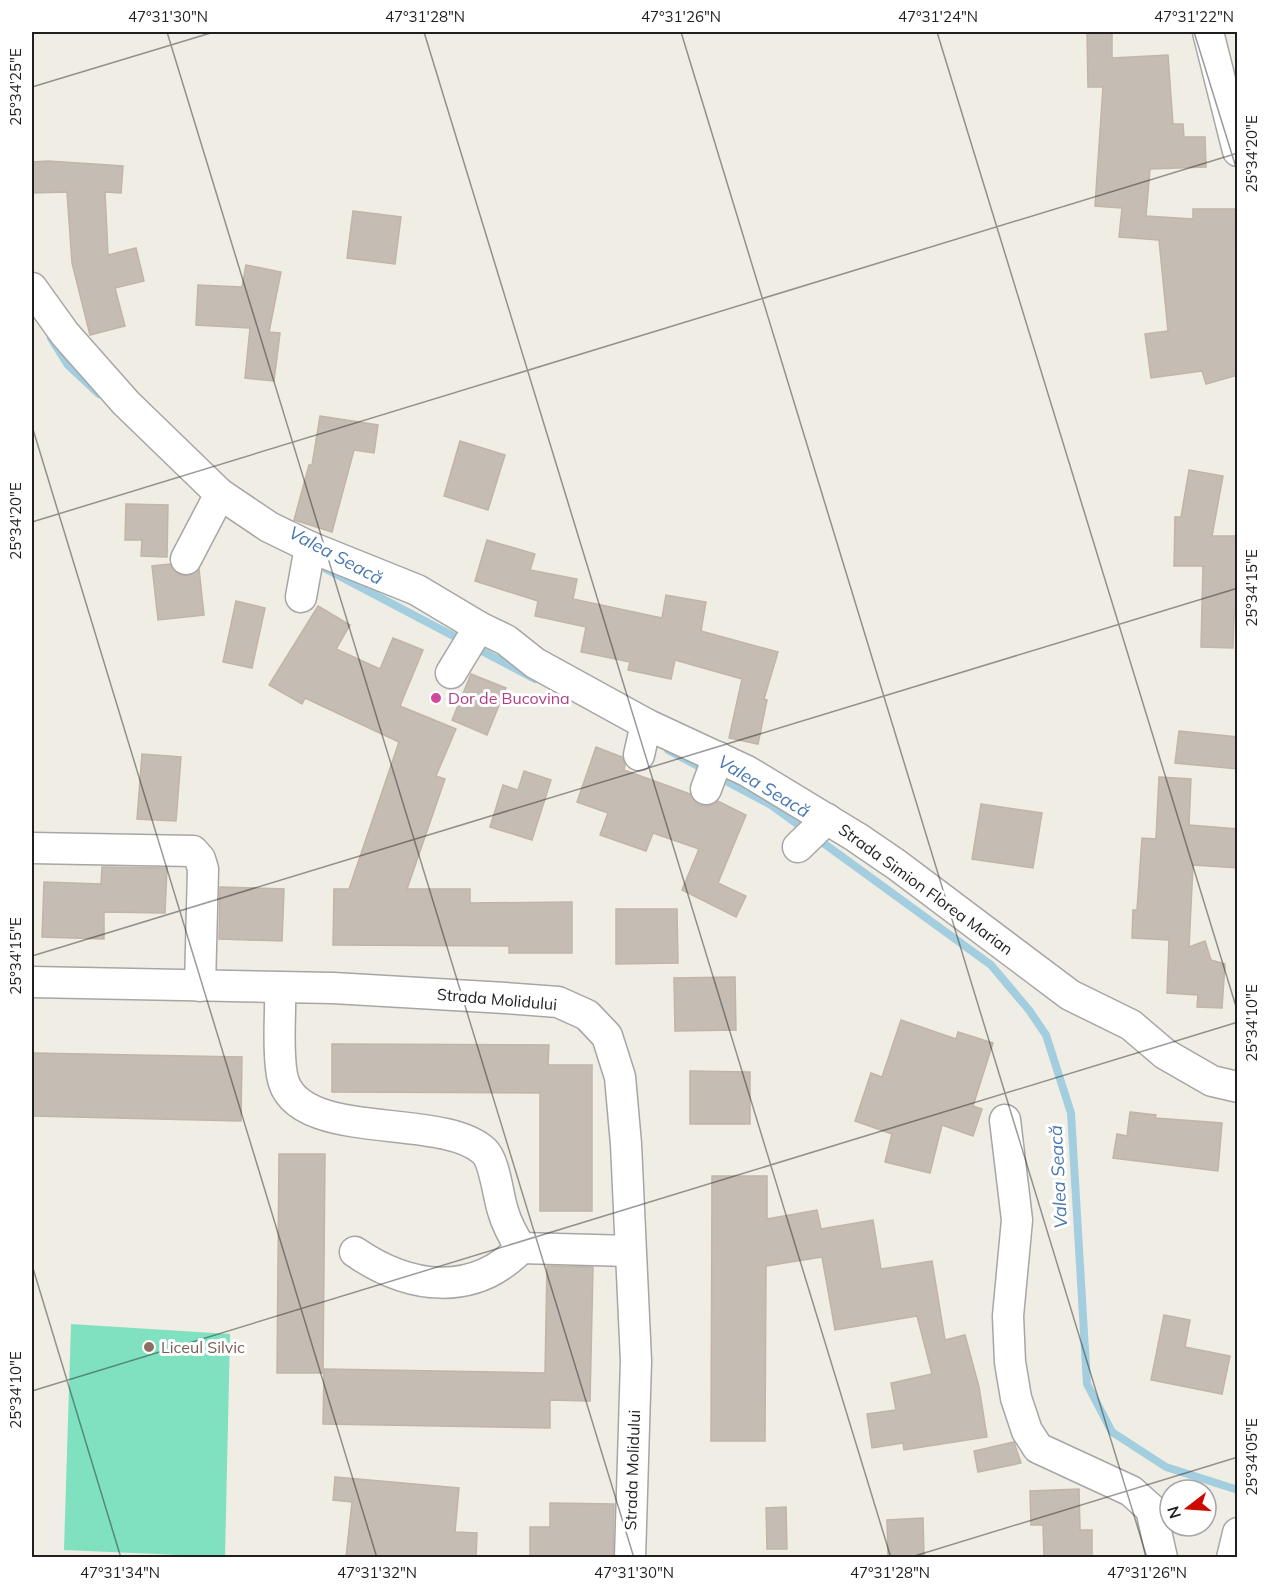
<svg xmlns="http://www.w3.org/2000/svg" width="1269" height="1589" font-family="Mulish,sans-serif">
	<rect width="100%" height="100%" fill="#f0ede4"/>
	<polygon fill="#80e1c0" points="71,1324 230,1334 225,1557 64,1550"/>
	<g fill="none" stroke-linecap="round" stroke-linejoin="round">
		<g stroke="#a3cedf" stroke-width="8">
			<polyline points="51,338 68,365 99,394"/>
			<polyline points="326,569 535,679"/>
			<polyline points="668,750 771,805 991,965 1029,1010 1046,1035 1071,1113 1087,1384 1112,1432 1166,1467 1238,1490"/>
		</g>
	</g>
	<g fill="#c5bcb4" stroke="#c2b4a6" stroke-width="1.5">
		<polygon points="1087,32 1112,32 1112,58 1168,55 1173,124 1183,124 1184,137 1205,137 1206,167 1150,169 1146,216 1193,219 1193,209 1235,209 1238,375 1206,384 1202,371 1151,378 1145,334 1168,331 1159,240 1119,237 1122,208 1095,206 1103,87 1088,87"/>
		<polygon points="48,161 123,166 121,193 105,192 108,255 136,248 144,281 115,288 125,326 90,335 72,263 67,192 32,193 32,162"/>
		<polygon points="353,211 401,217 395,264 347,258"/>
		<polygon points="246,265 281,272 269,332 280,333 274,381 245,378 250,328 196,325 198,285 242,287"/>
		<polygon points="320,416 378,425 374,453 354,450 332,532 294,520 309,465 312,465"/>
		<polygon points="460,441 505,455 488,510 444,496"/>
		<polygon points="1189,470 1223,476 1212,536 1238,536 1238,616 1234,616 1233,648 1201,647 1203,566 1174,566 1175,517 1181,517"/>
		<polygon points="126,504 168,505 167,557 141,556 142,540 125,540"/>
		<polygon points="487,540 535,554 530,570 577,579 573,599 662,618 666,595 706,602 701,631 778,652 764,699 767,700 758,744 729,738 742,679 675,660 671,679 628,670 630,662 581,652 586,627 535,616 538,601 475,581"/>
		<polygon points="170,564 178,574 186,576 199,569 204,615 158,620 152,566"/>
		<polygon points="236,601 265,608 252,668 223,662"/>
		<polygon points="318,606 350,625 336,649 380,669 393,638 423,650 400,706 456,729 436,776 445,779 407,889 470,889 470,903 572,902 572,953 509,953 509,946 333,945 334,889 349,889 399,742 305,698 302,704 269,685"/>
		<polygon points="471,674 506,688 487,735 452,720"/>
		<polygon points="1179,731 1238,737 1238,769 1175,763"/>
		<polygon points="596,747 622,757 625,765 624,770 690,794 699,805 709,806 718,801 746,815 718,883 746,896 736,917 682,890 699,849 653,833 646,851 600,835 608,813 577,802"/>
		<polygon points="142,754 181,757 176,821 137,819"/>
		<polygon points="524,771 551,780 532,840 490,827 503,785 518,790"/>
		<polygon points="1159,777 1191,779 1189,825 1238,829 1238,868 1193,865 1189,947 1205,941 1211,960 1225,964 1222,1008 1197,1007 1198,995 1167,993 1169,940 1132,938 1133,910 1137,910 1142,838 1156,839"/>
		<polygon points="981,804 1042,813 1033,868 972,859"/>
		<polygon points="102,867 167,868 165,913 104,912 104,939 42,937 44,882 101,884"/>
		<polygon points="220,887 284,889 282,941 219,939"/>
		<polygon points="616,909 677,909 678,963 616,964"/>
		<polygon points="735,977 736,1030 675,1031 674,978"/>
		<polygon points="901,1020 956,1039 958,1032 993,1043 973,1106 982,1109 973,1136 942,1125 930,1173 885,1162 892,1134 855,1121 871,1073 882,1077"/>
		<polygon points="332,1044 549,1045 548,1065 592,1065 592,1211 540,1211 540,1093 332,1092"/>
		<polygon points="32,1053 242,1057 241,1121 32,1116"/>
		<polygon points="690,1071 750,1072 750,1124 690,1124"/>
		<polygon points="1130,1112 1156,1115 1155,1118 1222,1123 1218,1171 1113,1158 1117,1134 1127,1136"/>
		<polygon points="279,1154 325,1154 323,1373 277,1373"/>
		<polygon points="712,1176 767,1176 767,1219 817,1210 821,1229 873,1220 881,1269 932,1261 945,1340 965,1335 979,1387 987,1437 904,1450 903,1443 872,1448 867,1414 896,1410 891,1383 932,1374 917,1316 835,1330 822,1257 766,1266 765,1441 711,1441"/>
		<polygon points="547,1266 593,1267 590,1401 550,1400 550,1428 323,1424 324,1369 545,1373"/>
		<polygon points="1164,1315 1190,1320 1185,1347 1230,1356 1222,1394 1151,1380"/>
		<polygon points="1014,1442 1021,1463 978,1472 974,1451"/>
		<polygon points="335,1477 459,1488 455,1532 477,1533 476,1557 346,1557 352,1502 333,1500"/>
		<polygon points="1079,1489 1080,1530 1092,1530 1092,1557 1044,1557 1043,1525 1031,1525 1030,1491"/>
		<polygon points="550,1503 614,1504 613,1557 530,1557 530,1527 550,1527"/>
		<polygon points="786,1507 787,1549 767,1549 766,1508"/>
		<polygon points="923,1518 924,1557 888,1557 887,1520"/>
	</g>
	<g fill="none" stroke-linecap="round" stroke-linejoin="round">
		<defs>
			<g id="minor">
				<polyline points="1208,32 1238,151"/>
				<polyline points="32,288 65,334 126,403 220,494 269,527 310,547 417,590 479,627 506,640 535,663 646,724 747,771 856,837 897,865 1070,995 1131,1025 1165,1054 1212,1081 1238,1087"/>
				<polyline points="186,559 220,494"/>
				<polyline points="301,597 310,547"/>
				<polyline points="451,673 479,627"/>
				<polyline points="639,755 646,724"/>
				<polyline points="706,789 718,757"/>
				<polyline points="798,847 827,819"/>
				<polyline points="32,848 193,851 200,859 203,869 200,986"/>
				<polyline points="32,982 333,988 505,998 558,1002 587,1015 607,1036 620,1077 626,1144 636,1361 630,1558"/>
				<path d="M 280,988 C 281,1016 277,1047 282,1075 C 293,1144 441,1111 484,1151 C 495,1161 498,1197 503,1211 C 507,1225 513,1236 521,1248 L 630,1251"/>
				<polyline points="1005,1120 1017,1220 1008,1316 1010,1362 1016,1398 1027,1431 1038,1448 1131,1491 1151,1509 1162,1558"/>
				<path d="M 355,1252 C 409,1289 473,1298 521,1248"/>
				<polyline points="1232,1558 1238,1533"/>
			</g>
		</defs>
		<use href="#minor" stroke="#a6a6a6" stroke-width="33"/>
		<use href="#minor" stroke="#fff" stroke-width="30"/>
	</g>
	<path fill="none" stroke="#1f1f1f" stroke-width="1.5" stroke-opacity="0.45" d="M 167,32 L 634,1558M 424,32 L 891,1558M 681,32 L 1147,1558M 937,32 L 1238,1013M 1194,32 L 1238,174M 32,87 L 214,32M 32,426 L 377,1558M 32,522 L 1238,153M 32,956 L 1238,588M 32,1265 L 121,1558M 32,1391 L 1238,1022M 908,1558 L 1238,1457"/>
	<circle fill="#d1479c" stroke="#fff" stroke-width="2" cx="436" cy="698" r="6"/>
	<circle fill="#8d6e63" stroke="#fff" stroke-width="2" cx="149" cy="1347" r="6"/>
	<g text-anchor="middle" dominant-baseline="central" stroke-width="6" stroke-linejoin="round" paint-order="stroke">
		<g font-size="16" fill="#b23c85" stroke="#fff" text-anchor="start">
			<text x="448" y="698">Dor de Bucovina</text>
		</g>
		<g font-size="16" fill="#1f1f1f" stroke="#fff">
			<text transform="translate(926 889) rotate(36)">Strada Simion Florea Marian</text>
			<text transform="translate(497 999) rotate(5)">Strada Molidului</text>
			<text transform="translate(632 1470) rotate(-88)">Strada Molidului</text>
		</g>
		<g font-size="16" fill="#785e54" stroke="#fff" text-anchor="start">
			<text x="161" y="1347">Liceul Silvic</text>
		</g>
		<g font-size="18" font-style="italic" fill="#4877b2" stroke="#fff">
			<text transform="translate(336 555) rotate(28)">Valea Seacă</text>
			<text transform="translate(764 786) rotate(31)">Valea Seacă</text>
			<text transform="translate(1058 1177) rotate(-93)">Valea Seacă</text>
		</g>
	</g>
	<rect width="1269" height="1589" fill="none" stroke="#ffffff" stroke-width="66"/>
	<g transform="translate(1188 1508) rotate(253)"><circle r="28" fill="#ffffff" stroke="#a5a5a5" stroke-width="1.5"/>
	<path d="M0-4.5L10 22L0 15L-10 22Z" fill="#cd0a00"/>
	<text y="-9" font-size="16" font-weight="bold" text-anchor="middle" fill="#1f1f1f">N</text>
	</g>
	<rect x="33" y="33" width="1203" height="1523" fill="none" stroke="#1f1f1f" stroke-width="2"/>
	<g font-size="15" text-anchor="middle" fill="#1f1f1f">
		<text x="168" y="22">47°31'30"N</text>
		<text x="425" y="22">47°31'28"N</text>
		<text x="681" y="22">47°31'26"N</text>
		<text x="938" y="22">47°31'24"N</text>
		<text x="1194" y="22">47°31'22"N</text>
		<text transform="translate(16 87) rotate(-90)" y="5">25°34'25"E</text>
		<text transform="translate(1252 154) rotate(-90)" y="5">25°34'20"E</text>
		<text transform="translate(16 521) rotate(-90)" y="5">25°34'20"E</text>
		<text transform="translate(1252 588) rotate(-90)" y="5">25°34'15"E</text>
		<text transform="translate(16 956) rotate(-90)" y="5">25°34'15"E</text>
		<text transform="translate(1252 1023) rotate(-90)" y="5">25°34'10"E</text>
		<text transform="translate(16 1390) rotate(-90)" y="5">25°34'10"E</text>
		<text transform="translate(1252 1457) rotate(-90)" y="5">25°34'05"E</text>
		<text x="120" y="1578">47°31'34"N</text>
		<text x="377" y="1578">47°31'32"N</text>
		<text x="634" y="1578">47°31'30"N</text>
		<text x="890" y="1578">47°31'28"N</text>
		<text x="1147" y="1578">47°31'26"N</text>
	</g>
</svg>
